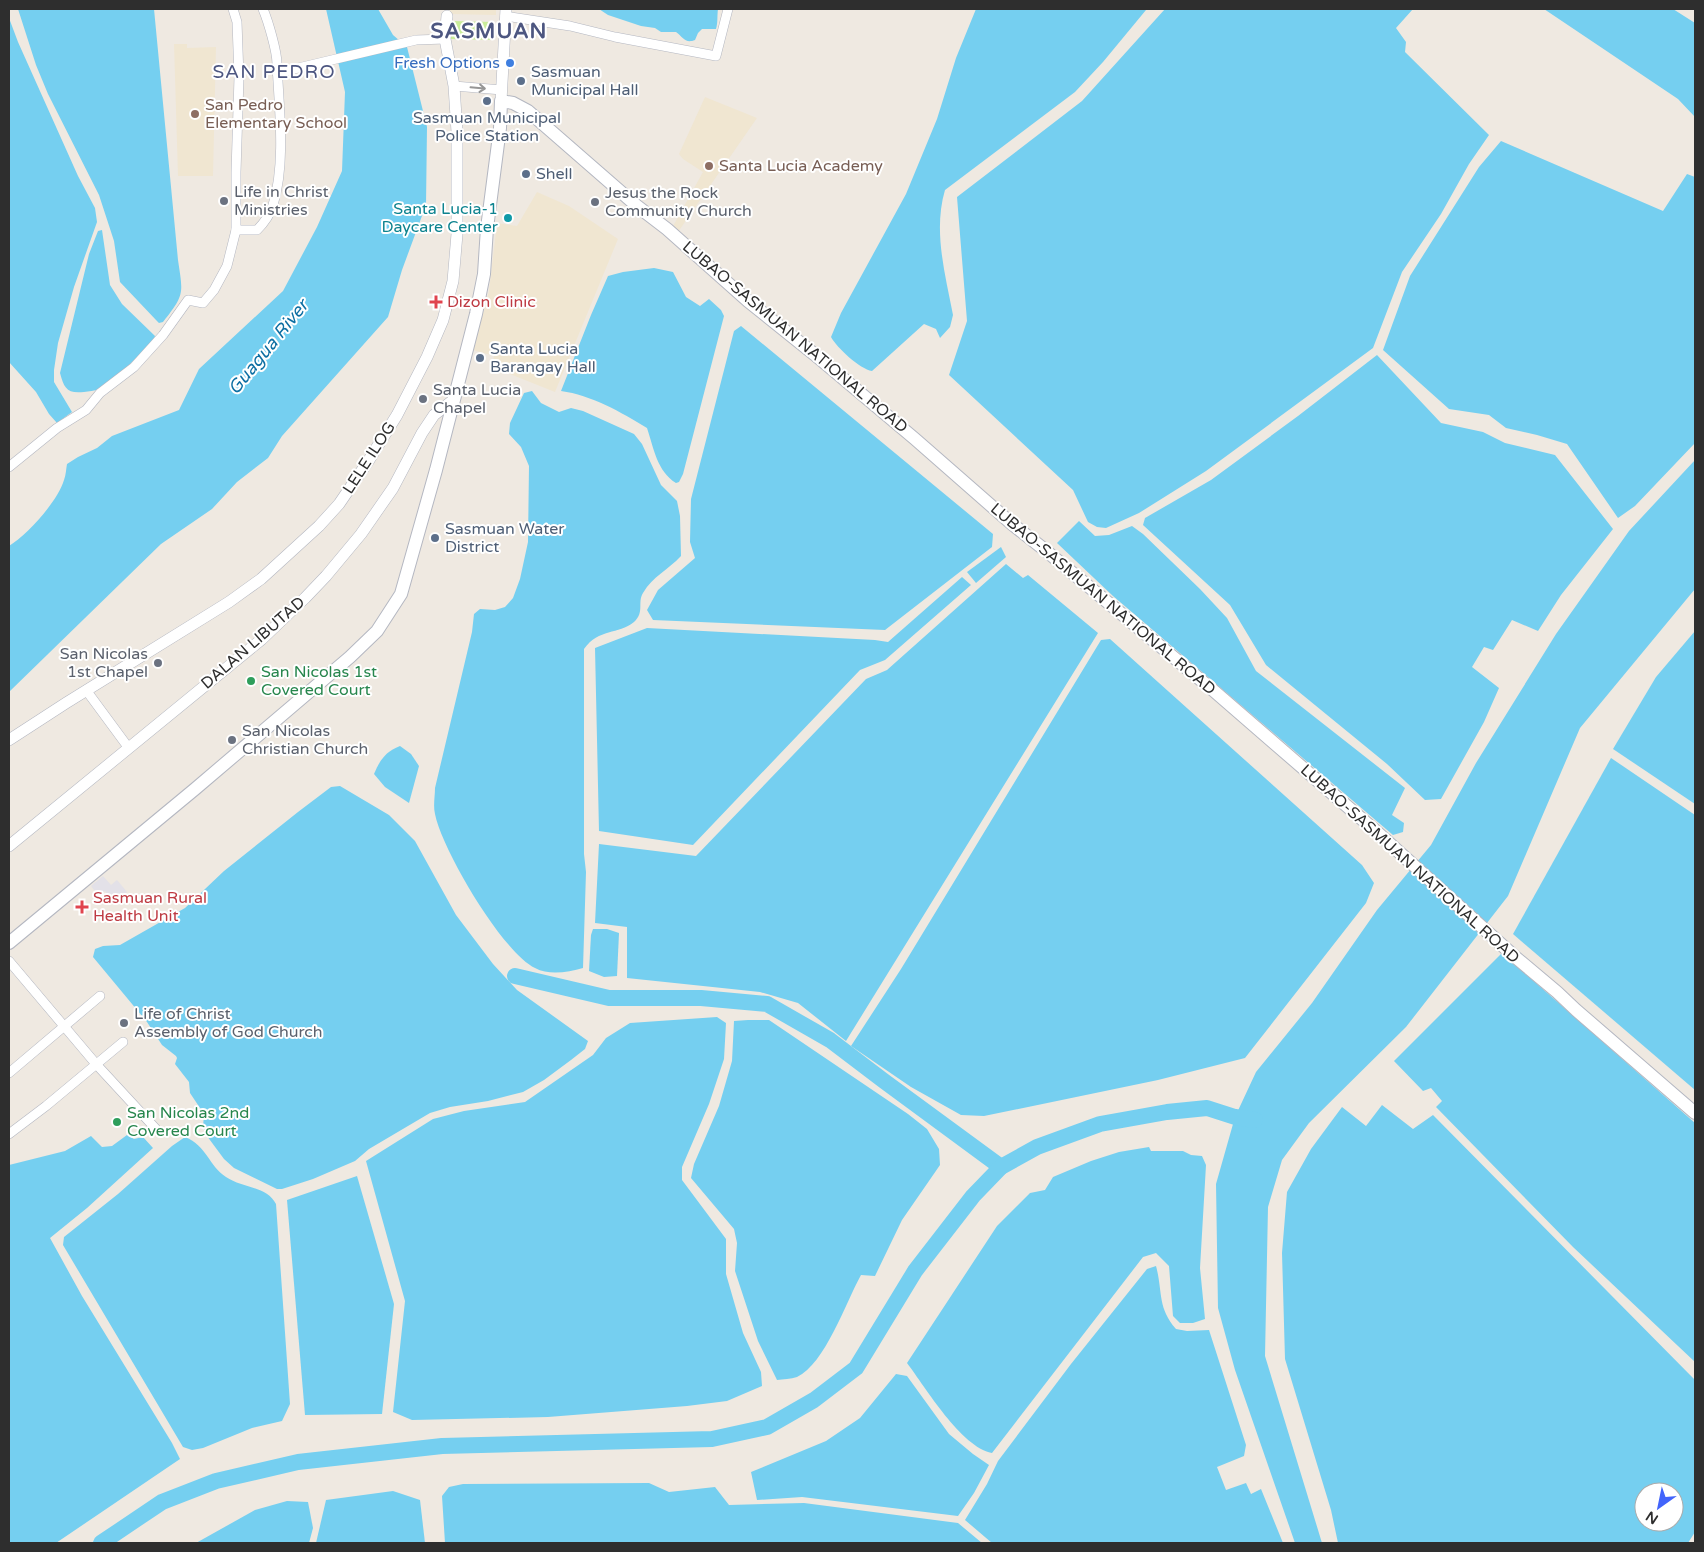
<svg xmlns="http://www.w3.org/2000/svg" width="1704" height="1552" font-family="'Varela Round',sans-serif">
	<rect width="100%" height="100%" fill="#efe9e1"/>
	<polygon fill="#e3e1e8" points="103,876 111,885 117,880 127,892 114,903 105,891 98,895 91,886"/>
	<g fill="#f0e6d1">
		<polygon points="450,9 496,9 496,15 450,14"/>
		<polygon points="174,44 187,44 187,48 216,47 213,176 178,176"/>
		<polygon points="705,97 757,118 678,232 672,228 703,172 683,159 679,154"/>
		<polygon points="537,192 569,206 618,239 555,392 492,367 494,356 473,350 489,291 497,223 517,226"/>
	</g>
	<polygon fill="#c9ec9a" points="451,21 494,22 494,40 450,39"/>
	<g fill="#75cff0" fill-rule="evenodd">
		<path d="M 18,9 L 154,9 L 178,260 C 183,294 185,294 163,322 L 159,323 L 156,320 L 120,282 L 114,241 L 99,195 L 48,94 L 36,65 Z"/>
		<path d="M 326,9 L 378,9 L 393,35 L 407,47 L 427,127 L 426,205 L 402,270 L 388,317 L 282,436 L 268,458 L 237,482 L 212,509 L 161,544 L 9,692 L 9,546 C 27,535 58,501 64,480 C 66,475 66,469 67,464 L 78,457 L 97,448 L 112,436 L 179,410 L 199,369 L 283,291 L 317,227 L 342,171 L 345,92 Z"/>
		<path d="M 599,9 L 718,9 C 717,16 718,23 716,29 L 702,29 L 698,33 L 695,40 C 685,44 683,37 676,32 L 661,32 L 655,28 L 641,26 L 608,15 Z"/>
		<path d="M 976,9 L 1143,9 L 1146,10 L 1103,62 L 1075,92 L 945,190 C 933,231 945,273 953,315 L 950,327 L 940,338 L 936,329 L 924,324 L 872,371 C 860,369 837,348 831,337 L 841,313 L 906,194 L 937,119 L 956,58 Z"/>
		<polygon points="1165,9 1413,9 1396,28 1406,42 1405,52 1489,135 1469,164 1441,214 1402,272 1373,348 1206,471 1139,513 1106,528 1097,527 1088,522 1073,490 949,375 967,321 957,197 1082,101"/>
		<polygon points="1544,9 1673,9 1695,23 1695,117 1678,99"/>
		<polygon points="9,18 18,42 78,176 95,208 97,222 74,287 58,343 54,370 54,382 72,412 57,423 49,414 36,392 9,362"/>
		<polygon points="1501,141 1663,211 1687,174 1695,177 1695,443 1635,506 1618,518 1567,444 1537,435 1506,428 1489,415 1449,409 1383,350 1410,276 1479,167"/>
		<path d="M 102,230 L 110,285 L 122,304 L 155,336 L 153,342 C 139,354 115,382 99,389 C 94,391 89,391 84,392 C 67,394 64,388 60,373 L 89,254 L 98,231 Z"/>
		<path d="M 654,268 L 673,272 L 686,297 L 700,306 L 709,299 L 721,310 L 724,316 L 683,474 L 679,482 L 676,483 C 657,471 654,449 647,428 C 621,412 591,395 561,391 L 591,315 L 608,276 L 623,272 Z"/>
		<polygon points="741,326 993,534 992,547 885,630 653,620 647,610 658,590 695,558 690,542 691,499 734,331"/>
		<polygon points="1377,355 1441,423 1483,432 1505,443 1555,455 1613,529 1561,595 1538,631 1512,620 1493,650 1484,647 1472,667 1499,688 1484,722 1441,799 1425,800 1387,764 1266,665 1230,605 1143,525 1145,518 1211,480 1298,416"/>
		<path d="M 532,391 L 541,403 L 559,412 L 571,408 L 583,411 L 634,434 L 642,444 L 661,485 L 677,501 L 680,516 L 681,556 C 668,570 653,576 643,593 C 637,603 645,612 634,622 C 618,635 599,628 584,649 L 584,854 L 586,872 L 583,968 C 568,972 550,976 535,968 C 503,953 442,850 435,814 C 433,806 435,796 435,788 L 472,632 L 474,614 L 480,609 L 495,610 L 505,607 L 513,598 L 520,579 L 528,542 L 529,466 L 521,447 L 509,434 L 510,423 L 524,393 Z"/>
		<polygon points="1695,460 1695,589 1580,728 1508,896 1406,1027 1309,1123 1282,1160 1268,1207 1265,1356 1322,1543 1295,1543 1235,1370 1218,1308 1216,1184 1235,1117 1256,1072 1312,1003 1377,910 1431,845 1476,763 1556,634 1629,531"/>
		<polygon points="1079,521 1095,536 1109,535 1132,526 1143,534 1200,589 1227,618 1256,671 1405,788 1392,815 1404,823 1403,832 1393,835 1113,596 1057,543"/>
		<polygon points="1001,547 1006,557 976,583 967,572"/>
		<polygon points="1006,564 1023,578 1028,575 1098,633 846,1041 798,1003 760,992 627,978 627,927 595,923 599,844 696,856 866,679 887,670"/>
		<polygon points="962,577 971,585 885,660 860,670 693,845 599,831 595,648 647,628 875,640 888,642"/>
		<polygon points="1695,631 1695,804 1613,749 1656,677"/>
		<polygon points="1110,639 1362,865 1374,883 1366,903 1245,1058 1158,1080 984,1116 961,1115 911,1087 851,1046 901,969 1101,640"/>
		<path d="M 400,746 L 411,754 L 419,766 L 409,803 L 385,787 L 374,774 C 380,760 385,752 400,746 Z"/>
		<polygon points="1611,758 1695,815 1695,1090 1513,934"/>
		<polygon points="340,786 389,815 415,841 456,915 493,964 517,990 588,1041 585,1049 571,1060 544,1080 523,1092 488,1101 450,1107 430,1113 369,1149 355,1161 313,1179 282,1189 277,1189 234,1168 224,1159 207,1136 203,1127 204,1114 190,1093 189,1082 175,1064 177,1058 176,1056 162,1045 147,1022 93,957 95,949 103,946 120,945 185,908 224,871 298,812 331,787"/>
		<polygon points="593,929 607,929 619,933 617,976 604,977 589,971 591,935"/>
		<polygon points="1502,953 1695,1123 1695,1362 1573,1247 1436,1107 1442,1101 1431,1088 1423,1091 1394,1061"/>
		<polygon points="717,1017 726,1023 724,1059 709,1104 682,1167 682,1180 726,1239 726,1274 743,1333 761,1372 762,1386 727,1401 687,1406 548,1417 412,1420 393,1412 405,1301 366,1161 433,1119 464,1111 525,1102 593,1055 606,1038 630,1023"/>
		<path d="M 748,1020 L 769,1020 L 908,1114 L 927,1129 L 939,1149 L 940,1165 L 902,1220 L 875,1276 L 861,1275 C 846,1302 825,1364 797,1377 C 791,1379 783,1379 777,1380 L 758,1341 L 735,1271 L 737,1243 L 734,1229 L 691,1178 L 694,1164 L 719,1106 L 732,1061 L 734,1021 Z"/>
		<path d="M 1382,1105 L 1413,1129 L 1433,1115 L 1695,1380 L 1695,1532 L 1688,1543 L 1338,1543 L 1331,1510 L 1285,1359 L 1282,1253 L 1287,1192 L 1311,1149 L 1342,1107 L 1366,1126 ZM 1644,1492 L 1674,1492 L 1674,1522 L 1644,1522 Z"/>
		<polygon points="127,1135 134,1139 143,1137 153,1148 87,1208 50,1238 82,1296 172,1443 180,1459 56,1543 9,1543 9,1165 65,1151 91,1136 102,1147 112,1146"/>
		<path d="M 185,1137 C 207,1146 209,1166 226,1177 C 242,1188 267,1186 276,1204 L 290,1404 L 282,1421 L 252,1428 L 203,1448 L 192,1450 L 183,1447 L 63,1245 L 64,1237 L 118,1194 L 172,1146 Z"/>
		<path d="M 1149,1147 L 1151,1151 L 1183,1151 L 1191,1155 L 1202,1156 L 1206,1165 L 1200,1268 L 1205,1319 L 1193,1323 L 1180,1323 L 1173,1316 L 1169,1266 L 1156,1253 L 1143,1257 L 992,1453 C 961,1447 926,1388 907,1363 L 997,1226 L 1030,1193 L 1045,1190 L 1053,1177 L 1091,1161 L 1119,1152 Z"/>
		<polygon points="357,1176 394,1304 382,1414 305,1415 287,1200"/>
		<path d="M 1156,1266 C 1163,1292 1157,1307 1176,1329 L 1187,1331 L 1209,1330 L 1246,1445 L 1244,1456 L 1217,1467 L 1226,1490 L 1246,1483 L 1251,1494 L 1261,1489 L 1283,1543 L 992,1543 L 965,1520 L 987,1484 L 998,1461 L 1071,1364 L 1147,1269 Z"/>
		<polygon points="896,1374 907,1376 949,1434 973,1454 989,1465 974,1493 958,1516 802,1497 757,1500 751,1472 826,1441 860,1418"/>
		<polygon points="649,1483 669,1492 715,1487 729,1505 804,1503 958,1523 982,1543 445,1543 442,1496 449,1487 463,1484"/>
		<polygon points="393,1491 420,1500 425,1543 316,1543 326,1500"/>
		<polygon points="287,1501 308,1502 313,1528 309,1543 196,1543 255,1510"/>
	</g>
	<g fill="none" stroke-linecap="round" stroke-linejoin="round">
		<g stroke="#75cff0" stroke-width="16">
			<polyline points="515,976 609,998 701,998 767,1004 830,1040 884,1081 1001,1167"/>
			<polyline points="101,1543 162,1502 216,1481 298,1462 442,1446 712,1439 767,1427 814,1400 856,1368 915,1271 973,1196 1001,1167 1037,1147 1100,1124 1167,1112 1207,1108 1235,1117 1255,1120"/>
		</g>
		<defs>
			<g id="minor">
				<polyline points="505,16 570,26 615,37 716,56 728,9"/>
				<polyline points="277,73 416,40 445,39"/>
				<polyline points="454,86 502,90"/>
				<path d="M 236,230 L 257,230 C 264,223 270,215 273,205 C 286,163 279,107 277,64 C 277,51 268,21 263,9"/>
				<polyline points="9,467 57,428 86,410 100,393 134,367 163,335 188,300 203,303 214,290 227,266 236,230 236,172 239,77 237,22 233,9"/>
				<polyline points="86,690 128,747"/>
				<polyline points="9,961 96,1064 156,1129"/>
				<polyline points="9,1073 100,996"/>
				<polyline points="9,1134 46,1106 123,1042"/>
			</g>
			<g id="tertiary">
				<polyline points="501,101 506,9"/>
				<polyline points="9,740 66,703 229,602 261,579 319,526 339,504 369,460 397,415 427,357 443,320 453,281 457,234 457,132 454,86 445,39 447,16"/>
				<polyline points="9,846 262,639 305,598 326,576 361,534 393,488 422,433 434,415 452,401"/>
			</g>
			<polyline id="secondary" points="9,943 195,789 350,657 377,631 401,594 436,470 476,314 484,274 487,228 500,128 501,101 513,103 528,111 637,206 667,229 748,301 814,354 915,439 1012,524 1045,550 1214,691 1378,833 1514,956 1557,992 1576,1010 1695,1113"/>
		</defs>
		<use href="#minor" stroke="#b4b7c1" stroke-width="10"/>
		<use href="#tertiary" stroke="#b4b7c1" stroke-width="12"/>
		<use href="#secondary" stroke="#b4b7c1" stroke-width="14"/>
		<use href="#minor" stroke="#fff" stroke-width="9"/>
		<use href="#tertiary" stroke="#fff" stroke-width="11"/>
		<use href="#secondary" stroke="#fff" stroke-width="12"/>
	</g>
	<defs><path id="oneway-shaft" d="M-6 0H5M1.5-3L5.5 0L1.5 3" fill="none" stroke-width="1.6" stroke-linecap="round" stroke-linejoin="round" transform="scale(1.25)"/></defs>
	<use stroke="#969696" href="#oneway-shaft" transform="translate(478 88) rotate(5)"/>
	<circle fill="#3f7fe0" stroke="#fff" stroke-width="2" cx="510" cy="63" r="5"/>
	<g fill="#5c6f8a" stroke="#fff" stroke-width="2">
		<circle cx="521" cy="81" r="5"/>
		<circle cx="487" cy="101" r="5"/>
		<circle cx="526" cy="174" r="5"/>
		<circle cx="480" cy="358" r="5"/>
		<circle cx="435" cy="538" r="5"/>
	</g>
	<g fill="#8d6e63" stroke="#fff" stroke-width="2">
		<circle cx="195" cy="114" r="5"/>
		<circle cx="709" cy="166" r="5"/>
	</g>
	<g fill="#6b7280" stroke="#fff" stroke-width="2">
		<circle cx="224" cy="201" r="5"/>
		<circle cx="595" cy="202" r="5"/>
		<circle cx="423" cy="399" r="5"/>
		<circle cx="158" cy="663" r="5"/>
		<circle cx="232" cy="740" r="5"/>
		<circle cx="124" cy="1023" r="5"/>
	</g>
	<circle fill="#0f9aa8" stroke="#fff" stroke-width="2" cx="508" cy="218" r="5"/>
	<g fill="#e0444e" stroke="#fff" stroke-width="2">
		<path d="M433.5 294.5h5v5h5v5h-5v5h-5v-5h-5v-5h5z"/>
		<path d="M79.5 899.5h5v5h5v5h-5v5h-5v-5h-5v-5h5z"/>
	</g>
	<g fill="#2e9e5b" stroke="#fff" stroke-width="2">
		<circle cx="251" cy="681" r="5"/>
		<circle cx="117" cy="1122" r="5"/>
	</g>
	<g text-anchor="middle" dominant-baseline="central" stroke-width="4" stroke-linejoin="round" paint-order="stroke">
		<g font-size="16" fill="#366cbe" stroke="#fff" text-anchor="end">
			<text x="500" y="63">Fresh Options</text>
		</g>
		<g font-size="16" fill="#4e5e75" stroke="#fff" text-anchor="start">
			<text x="531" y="72">Sasmuan<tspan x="531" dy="18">Municipal Hall</tspan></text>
			<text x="487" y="118" text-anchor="middle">Sasmuan Municipal<tspan x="487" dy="18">Police Station</tspan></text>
			<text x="536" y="174">Shell</text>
			<text x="490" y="349">Santa Lucia<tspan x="490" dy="18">Barangay Hall</tspan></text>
			<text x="445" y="529">Sasmuan Water<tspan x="445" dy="18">District</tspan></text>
		</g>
		<g font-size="16" fill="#785e54" stroke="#fff" text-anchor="start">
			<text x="205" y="105">San Pedro<tspan x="205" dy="18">Elementary School</tspan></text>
			<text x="719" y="166">Santa Lucia Academy</text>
		</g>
		<g font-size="16" fill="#5b616d" stroke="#fff" text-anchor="start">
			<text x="234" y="192">Life in Christ<tspan x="234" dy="18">Ministries</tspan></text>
			<text x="605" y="193">Jesus the Rock<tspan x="605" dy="18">Community Church</tspan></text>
			<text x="433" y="390">Santa Lucia<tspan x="433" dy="18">Chapel</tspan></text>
			<text x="148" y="654" text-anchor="end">San Nicolas<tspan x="148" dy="18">1st Chapel</tspan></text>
			<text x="242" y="731">San Nicolas<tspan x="242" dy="18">Christian Church</tspan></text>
			<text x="134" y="1014">Life of Christ<tspan x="134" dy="18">Assembly of God Church</tspan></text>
		</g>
		<g font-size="16" fill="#0d838f" stroke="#fff" text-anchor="end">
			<text x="498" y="209">Santa Lucia-1<tspan x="498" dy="18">Daycare Center</tspan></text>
		</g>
		<g font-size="16" fill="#be3a42" stroke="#fff" text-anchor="start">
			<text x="447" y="302">Dizon Clinic</text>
			<text x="93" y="898">Sasmuan Rural<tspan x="93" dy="18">Health Unit</tspan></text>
		</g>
		<g font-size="16" fill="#2e2e2e" stroke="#fff">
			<text transform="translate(795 337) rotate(40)">LUBAO-SASMUAN NATIONAL ROAD</text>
			<text transform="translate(369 458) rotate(-57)">LELE ILOG</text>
			<text transform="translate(1103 599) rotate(40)">LUBAO-SASMUAN NATIONAL ROAD</text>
			<text transform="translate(253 643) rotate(-41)">DALAN LIBUTAD</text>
			<text transform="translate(1410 864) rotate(42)">LUBAO-SASMUAN NATIONAL ROAD</text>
		</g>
		<g font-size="16" fill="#27864d" stroke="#fff" text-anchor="start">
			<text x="261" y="672">San Nicolas 1st<tspan x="261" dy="18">Covered Court</tspan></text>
			<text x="127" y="1113">San Nicolas 2nd<tspan x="127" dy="18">Covered Court</tspan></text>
		</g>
		<g font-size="18" font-style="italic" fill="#0d6fa3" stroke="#fff">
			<text transform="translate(268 347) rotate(-51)">Guagua River</text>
		</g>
		<g font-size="19" letter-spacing="1" fill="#4d5680" stroke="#fff">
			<text x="274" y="72">SAN PEDRO</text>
		</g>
		<g font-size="21" font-weight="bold" letter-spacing="1" fill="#4d5680" stroke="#fff">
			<text x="489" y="31">SASMUAN</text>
		</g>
	</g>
	<rect width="1704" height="1552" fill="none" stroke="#2e2e2e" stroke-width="20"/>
	<g transform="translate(1659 1507) rotate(213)"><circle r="24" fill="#ffffff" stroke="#ababab"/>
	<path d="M0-4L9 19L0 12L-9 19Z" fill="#4264fb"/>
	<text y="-8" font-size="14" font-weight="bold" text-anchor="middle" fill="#2e2e2e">N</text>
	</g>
</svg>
